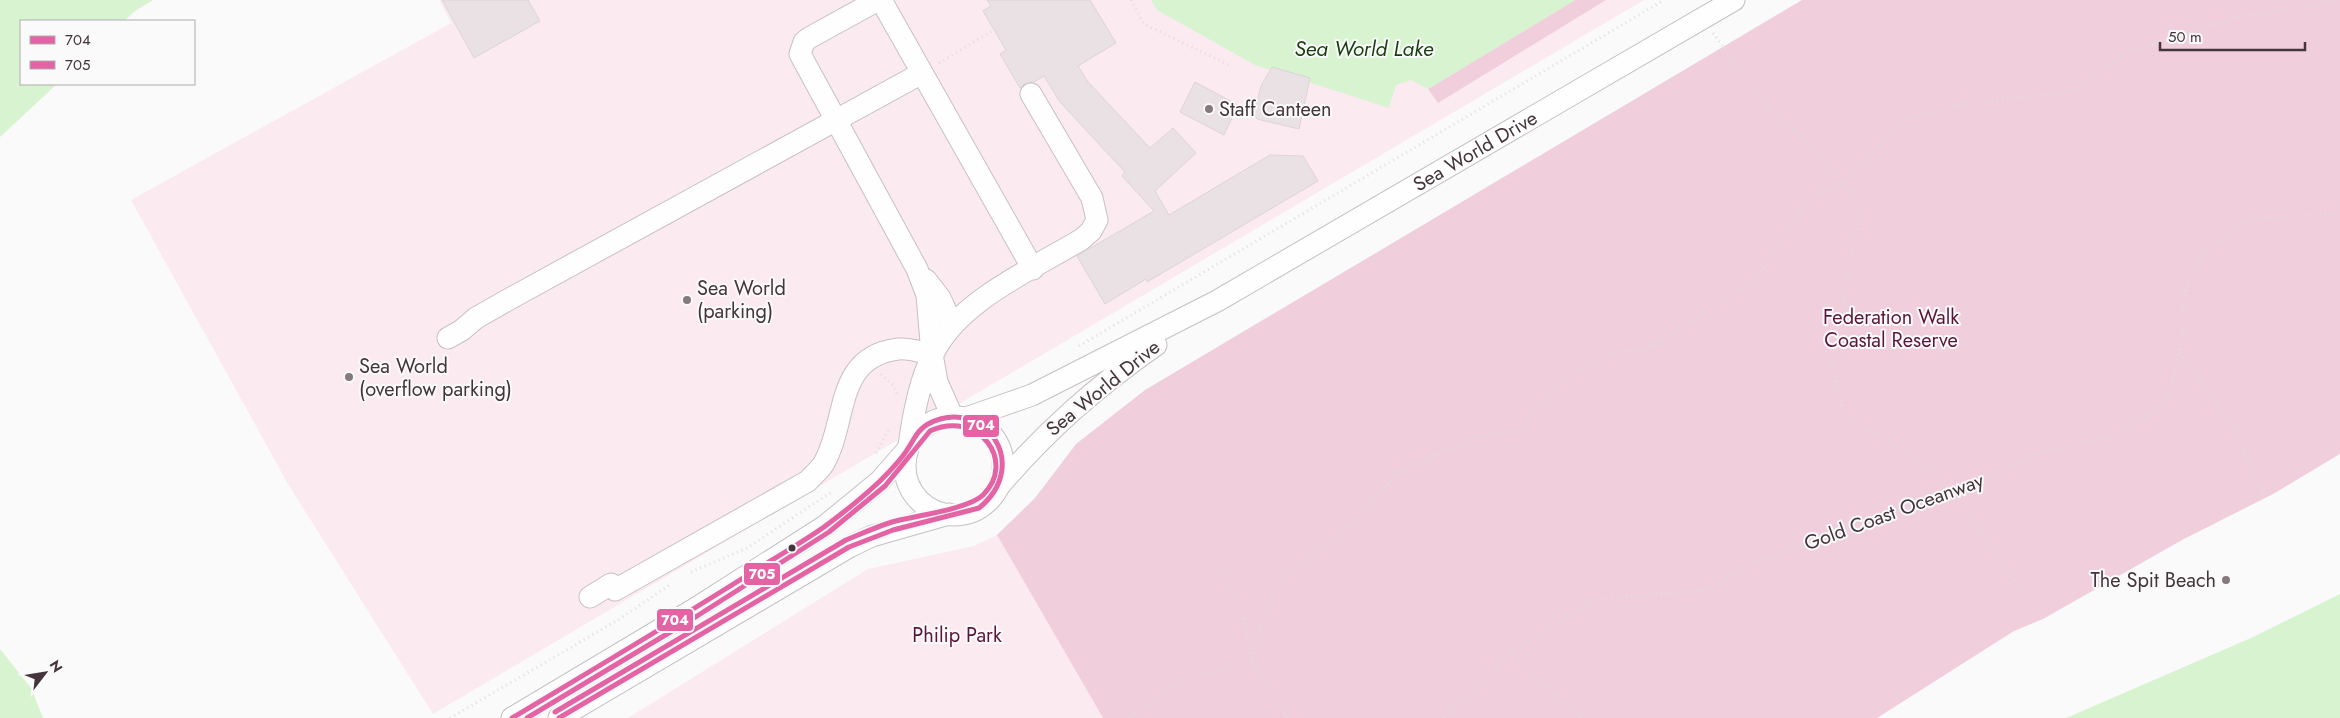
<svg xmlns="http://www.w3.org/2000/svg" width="2340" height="718" font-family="Jost,sans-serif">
	<rect width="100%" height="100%" fill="#fafafa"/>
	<g fill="#fceaf1">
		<polygon points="439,0 1644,0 433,714 288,484 131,200 451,23"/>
		<polygon points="997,535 1103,718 628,718 868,569 974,546"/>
	</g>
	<g fill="#f0cedc">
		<polygon points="1575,0 1606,0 1438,103 1428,89"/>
		<polygon points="1802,0 2340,0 2340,454 2273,494 2182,540 2043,619 2014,631 1877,718 1103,718 997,535 1035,498 1076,444 1145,390"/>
	</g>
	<g fill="#d7f3d0">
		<polygon points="0,0 153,0 135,11 124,21 21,21 21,84 57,84 0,137"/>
		<polygon points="1151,0 1575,0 1428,89 1411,80 1396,85 1389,108 1255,65 1157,10"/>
		<polygon points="2340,594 2340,718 2066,718 2251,638"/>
		<polygon points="0,649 31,688 43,718 0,718"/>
	</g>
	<g fill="#eae1e5" stroke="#dcd4d7">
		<polygon points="442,0 528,0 540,21 474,58"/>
		<polygon points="987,0 1090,0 1116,43 1078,66 1088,82 1150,148 1173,128 1196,153 1155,191 1169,215 1270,155 1303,156 1318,181 1147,282 1146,279 1105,304 1077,256 1154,211 1122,176 1125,172 1060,102 1044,76 1034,82 1025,83 1020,88 1000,54 1006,50 983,11 991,6"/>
		<polygon points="1272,67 1310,78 1299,129 1257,119 1254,113 1261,86"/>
		<polygon points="1195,82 1238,105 1224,135 1180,112"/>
	</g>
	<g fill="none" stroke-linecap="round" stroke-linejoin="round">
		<defs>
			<g id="minor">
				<polyline points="878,0 809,38 804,42 800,54 917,269 927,295 932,354 937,382 952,416"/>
				<polyline points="881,0 1033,269"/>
				<polyline points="926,280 940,298 952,324"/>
				<polyline points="448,338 462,330 476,318 513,297 922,73"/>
				<circle cx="954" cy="466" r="49"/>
				<path id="s1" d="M 966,418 L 1032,395 L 1217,301 L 1734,0"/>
				<path d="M 909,446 C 913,415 919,382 933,354 C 958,301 1033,269 1082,239 L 1091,231 L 1097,220 L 1092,198 L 1031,94"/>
				<path d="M 999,486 C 1047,430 1096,387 1156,345"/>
				<path d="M 590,597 L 611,584 L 615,590 L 808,481 C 813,475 820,470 824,463 C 848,421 834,357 898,349 C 908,348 922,352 932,354"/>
				<polyline points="512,718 693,610 825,526 880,481 907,450"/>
				<polyline points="559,718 849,547 872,536 949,514"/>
			</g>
		</defs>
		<use href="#minor" stroke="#c7c0c3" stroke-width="23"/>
		<g stroke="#dfdede" stroke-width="3" stroke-dasharray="1 4" stroke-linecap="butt">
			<polyline points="1131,0 1144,24 1231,66"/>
			<polyline points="1713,33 1768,108 1804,138 1855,197 1858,226 1831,359 1842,405 1850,419 1926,465 1950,491 2043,619"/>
			<polyline points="939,63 994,30"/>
			<polyline points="1079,346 1664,0"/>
			<polyline points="2180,353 2234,427 2265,498"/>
			<polyline points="881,374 894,386 897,394"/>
			<polyline points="876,453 890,427"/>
			<polyline points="1220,569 1243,611 1250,659 1287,718"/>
			<polyline points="691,572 747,548 833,491"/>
			<polyline points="1511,651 1545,686 1576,711 1581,718"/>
			<polyline points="450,718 618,620 671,584"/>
			<polyline points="1130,718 1179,683 1250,659 1275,585 1356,521 1395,475 1448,449 1484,436 1520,430 1561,381 1621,351 1656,345 1755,280 1773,255 1783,234 1806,201 1823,190 1844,184 1903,121 1966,103 2072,91 2128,52 2242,16 2335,0"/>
			<polyline points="1444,718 1492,672 1511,651 1541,635 1594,599 1707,590 1746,566 1950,491 1969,489 2035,454 2115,435 2150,415 2170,395 2183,335 2182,309 2186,289 2201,256 2249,219 2340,212"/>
		</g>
		<use href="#minor" stroke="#fefefe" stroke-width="21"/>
		<defs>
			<path id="bus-1" d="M 512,718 C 592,670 672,623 751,573 C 775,558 801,543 824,527 C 843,513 863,497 880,481 C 889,472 900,461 907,450 C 914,440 917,430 928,424 C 983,395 1033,464 979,508 L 893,530 L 849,547 L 559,718"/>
			<path id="bus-2" d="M 527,718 L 697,616 L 829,532 L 885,486 L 930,431 C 979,409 1017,462 983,495 C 969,509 914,516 892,522 C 876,527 861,534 846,540 L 555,712"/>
		</defs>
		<use href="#bus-1" stroke="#fafafa" stroke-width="9"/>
		<use href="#bus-2" stroke="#fafafa" stroke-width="9"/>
		<use href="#bus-1" stroke="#e463a4" stroke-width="5"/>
		<use href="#bus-2" stroke="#e463a4" stroke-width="5"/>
	</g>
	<g fill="#84797e" stroke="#fafafa" stroke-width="2">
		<circle cx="1209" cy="109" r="5"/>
		<circle cx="687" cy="300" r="5"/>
		<circle cx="349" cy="377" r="5"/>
		<circle cx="2226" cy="580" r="5"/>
	</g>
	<circle fill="#44343b" stroke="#fafafa" stroke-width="2" cx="792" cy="548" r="4.5"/>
	<g text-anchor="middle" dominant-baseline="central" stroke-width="4" stroke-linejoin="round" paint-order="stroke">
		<g font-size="20" fill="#44343b" stroke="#fafafa" text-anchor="start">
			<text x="1219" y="109">Staff Canteen</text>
			<text x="697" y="288">Sea World<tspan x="697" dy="23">(parking)</tspan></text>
			<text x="359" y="366">Sea World<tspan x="359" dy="23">(overflow parking)</tspan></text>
			<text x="2216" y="580" text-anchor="end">The Spit Beach</text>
		</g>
		<g font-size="20" fill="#44343b" stroke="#fafafa">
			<text stroke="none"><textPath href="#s1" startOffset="576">Sea World Drive</textPath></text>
			<text transform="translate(1103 388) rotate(-39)">Sea World Drive</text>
			<text transform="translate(1894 512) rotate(-20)">Gold Coast Oceanway</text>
		</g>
		<g font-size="20" fill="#5c153a" stroke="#fafafa">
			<text x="1891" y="317">Federation Walk<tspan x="1891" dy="23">Coastal Reserve</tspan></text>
			<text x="957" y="635">Philip Park</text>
		</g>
		<g font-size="21" font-style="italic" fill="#183e0d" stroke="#fafafa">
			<text x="1364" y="49">Sea World Lake</text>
		</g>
	</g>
	<g stroke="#fafafa" stroke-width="2">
		<rect x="962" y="414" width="38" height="24" rx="5" fill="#e463a4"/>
		<rect x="743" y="562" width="38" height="24" rx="5" fill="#e463a4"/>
		<rect x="656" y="608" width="38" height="24" rx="5" fill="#e463a4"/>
	</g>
	<g font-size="14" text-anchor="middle" font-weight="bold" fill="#fff">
		<text x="981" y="430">704</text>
		<text x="762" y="579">705</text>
		<text x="675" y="625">704</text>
	</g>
	<rect x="20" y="20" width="175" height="65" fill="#fafafa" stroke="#b1abae"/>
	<rect x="30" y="36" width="25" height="8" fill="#e463a4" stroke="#b1abae"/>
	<text x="65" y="45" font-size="15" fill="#44343b">704</text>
	<rect x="30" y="61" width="25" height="8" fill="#e463a4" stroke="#b1abae"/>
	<text x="65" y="70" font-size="15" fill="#44343b">705</text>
	<g transform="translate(45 673) rotate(59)" stroke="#fafafa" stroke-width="4" paint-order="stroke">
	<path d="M0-4L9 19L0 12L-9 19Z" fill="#44343b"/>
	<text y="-8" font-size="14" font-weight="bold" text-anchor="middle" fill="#44343b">N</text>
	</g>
	<path d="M2160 42v8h145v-8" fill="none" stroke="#44343b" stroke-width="2.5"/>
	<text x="2168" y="42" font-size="15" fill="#44343b" stroke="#fafafa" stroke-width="4" paint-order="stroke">50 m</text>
</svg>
